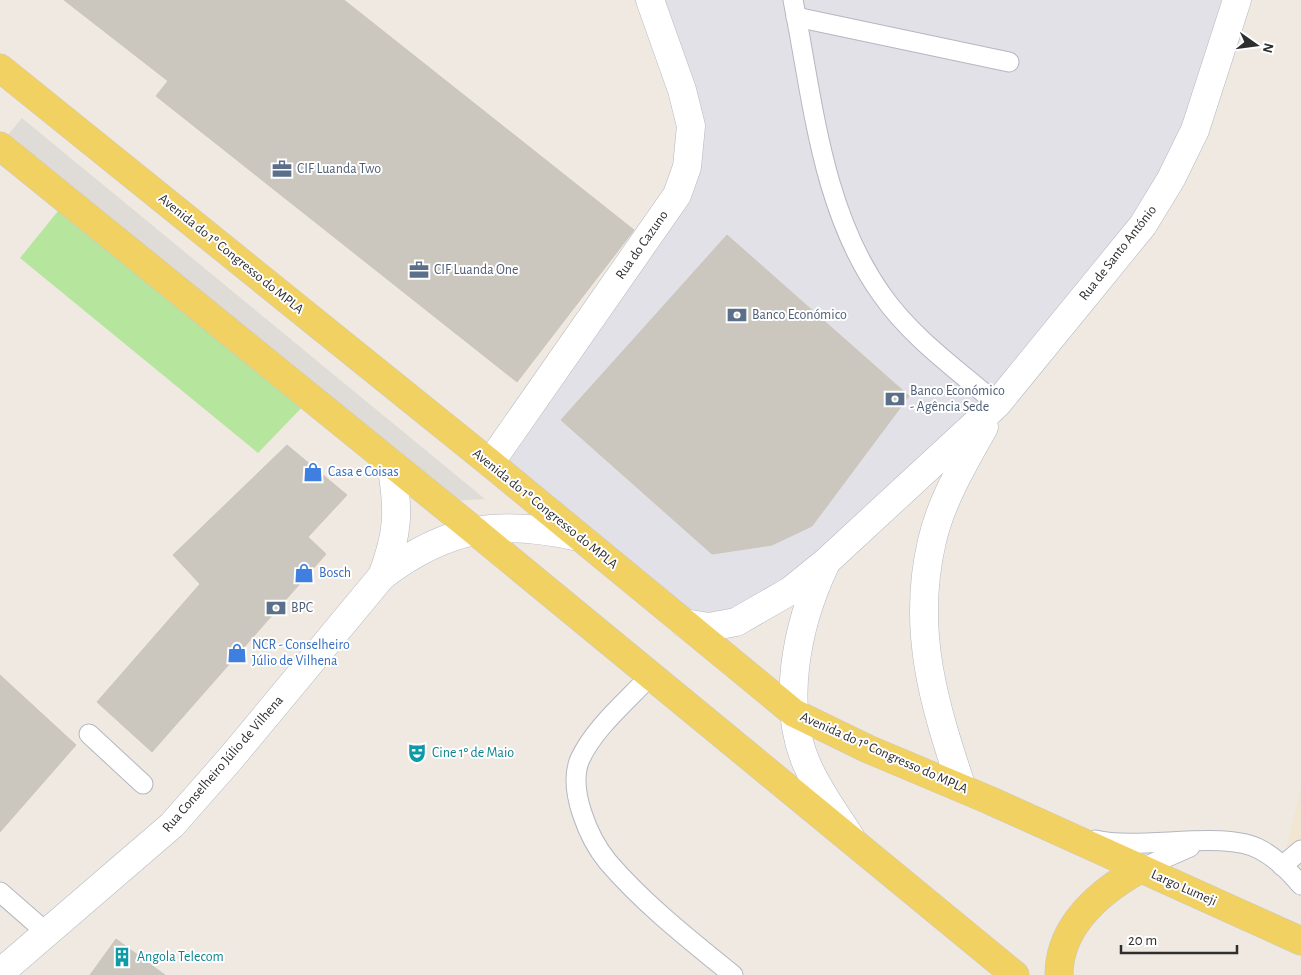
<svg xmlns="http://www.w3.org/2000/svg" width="1301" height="975" font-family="'Alegreya Sans',sans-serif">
	<rect width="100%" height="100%" fill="#efe9e1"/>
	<polygon fill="#e3e1e8" points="650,0 1237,0 1195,130 997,404 827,561 709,627 490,463 687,167"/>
	<polygon fill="#f0e6d1" points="1301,788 1301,885 1282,866"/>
	<polygon fill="#b6e59e" points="67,200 310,399 258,453 20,258"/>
	<polygon fill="#dfdcd8" points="22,118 485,499 453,501 7,136"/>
	<g fill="#cbc7bf" stroke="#cbc5ba">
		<polygon points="64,0 344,0 634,230 517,382 156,96 168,81"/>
		<polygon points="727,235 909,396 812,526 772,545 712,554 561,420"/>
		<polygon points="287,445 347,495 308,537 326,554 152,752 97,702 200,584 173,555"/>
		<polygon points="0,675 76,745 0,832"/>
		<polygon points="116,939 165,975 90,975"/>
	</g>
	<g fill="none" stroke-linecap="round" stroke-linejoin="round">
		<defs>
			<g id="lane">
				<path d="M 793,0 C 813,99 821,210 882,295 C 912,338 958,370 997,404"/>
				<polyline points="796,17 1009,62"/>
				<path d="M 651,675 C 627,701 595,727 580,759 C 567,789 589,839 608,862 C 645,905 690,940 733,975"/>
				<polyline points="89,734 143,784"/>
				<path d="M 1095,840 C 1141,851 1225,829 1261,850 C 1276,858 1290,872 1301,885"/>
				<polyline points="1282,866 1301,850"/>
				<polyline points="1140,869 1190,847"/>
				<polyline points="0,892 47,933"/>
			</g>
			<g id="street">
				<polyline points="490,463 677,195 687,167 691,126 682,90 650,0"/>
				<path d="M 382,576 C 399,532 399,510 391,463"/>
				<path d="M 0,973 L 172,825 L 231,758 L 382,576 C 448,526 499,519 579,537"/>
			</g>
			<g id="secondary">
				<path d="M 825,565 C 797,624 779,707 809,769 C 820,793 837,816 851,838"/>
				<polyline points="684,623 709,627 736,622 790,591 827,561 997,404 1143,225 1171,179 1195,130 1237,0"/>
				<path d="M 962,788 C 934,704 911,630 932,541 C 941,501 964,463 984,427"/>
			</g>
			<g id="primary">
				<polyline points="0,68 490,463 794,713 868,749 989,800 1301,941"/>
				<polyline points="0,146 475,531 1015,975"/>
				<path d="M 1059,975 C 1059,925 1101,891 1140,869"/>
			</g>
		</defs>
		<use href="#lane" stroke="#b4b7c1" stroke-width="21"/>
		<use href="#street" stroke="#b4b7c1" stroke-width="29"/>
		<use href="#secondary" stroke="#b4b7c1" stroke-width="29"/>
		<use href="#primary" stroke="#c9c9c9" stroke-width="29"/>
		<use href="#lane" stroke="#fff" stroke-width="19"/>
		<use href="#street" stroke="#fff" stroke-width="28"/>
		<use href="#secondary" stroke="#fff" stroke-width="28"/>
		<use href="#primary" stroke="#f2d163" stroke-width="28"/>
	</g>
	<defs>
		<symbol id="office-bare" viewBox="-9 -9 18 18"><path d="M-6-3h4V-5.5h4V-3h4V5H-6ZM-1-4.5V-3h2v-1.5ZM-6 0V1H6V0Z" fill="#5c6f8a" stroke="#fff" stroke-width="2.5" paint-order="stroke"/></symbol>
		<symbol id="bank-bare" viewBox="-9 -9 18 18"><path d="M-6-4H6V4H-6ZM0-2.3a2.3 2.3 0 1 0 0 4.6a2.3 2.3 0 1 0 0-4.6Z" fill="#5c6f8a" stroke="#fff" stroke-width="2.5" paint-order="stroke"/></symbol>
		<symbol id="shop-bare" viewBox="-9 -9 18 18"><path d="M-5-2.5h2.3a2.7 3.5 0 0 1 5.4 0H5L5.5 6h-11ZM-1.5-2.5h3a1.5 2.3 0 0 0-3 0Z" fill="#3f7fe0" stroke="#fff" stroke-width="2.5" paint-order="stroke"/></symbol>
		<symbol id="theatre-bare" viewBox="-9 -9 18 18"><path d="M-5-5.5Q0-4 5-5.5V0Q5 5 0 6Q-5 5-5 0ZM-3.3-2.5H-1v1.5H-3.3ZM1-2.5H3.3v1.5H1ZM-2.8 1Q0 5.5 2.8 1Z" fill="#0f9aa8" stroke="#fff" stroke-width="2.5" paint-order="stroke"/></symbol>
		<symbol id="building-bare" viewBox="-9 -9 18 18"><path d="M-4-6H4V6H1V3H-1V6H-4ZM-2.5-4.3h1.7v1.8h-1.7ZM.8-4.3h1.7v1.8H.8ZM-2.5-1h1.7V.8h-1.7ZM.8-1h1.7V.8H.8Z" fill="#0f9aa8" stroke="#fff" stroke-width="2.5" paint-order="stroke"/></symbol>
	</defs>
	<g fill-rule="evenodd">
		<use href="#office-bare" x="268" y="155" width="28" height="28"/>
		<use href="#office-bare" x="405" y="256" width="28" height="28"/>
		<use href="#bank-bare" x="723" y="301" width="28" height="28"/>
		<use href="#bank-bare" x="881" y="385" width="28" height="28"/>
		<use href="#shop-bare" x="299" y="458" width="28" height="28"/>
		<use href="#shop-bare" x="290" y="559" width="28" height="28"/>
		<use href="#bank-bare" x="262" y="594" width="28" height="28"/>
		<use href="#shop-bare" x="223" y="639" width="28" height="28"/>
		<use href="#theatre-bare" x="403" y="739" width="28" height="28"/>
		<use href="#building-bare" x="108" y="943" width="28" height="28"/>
	</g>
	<g text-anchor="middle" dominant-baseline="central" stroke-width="4" stroke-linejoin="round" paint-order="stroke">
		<g font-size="14" fill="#4e5e75" stroke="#fff" text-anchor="start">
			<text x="297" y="169">CIF Luanda Two</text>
			<text x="434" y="270">CIF Luanda One</text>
			<text x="752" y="315">Banco Económico</text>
			<text x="910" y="391">Banco Económico<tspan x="910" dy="16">- Agência Sede</tspan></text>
			<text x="291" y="608">BPC</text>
		</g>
		<g font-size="14" fill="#2e2e2e" stroke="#fff">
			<text transform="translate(642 245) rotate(-55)">Rua do Cazuno</text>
			<text transform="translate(1118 253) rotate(-52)">Rua de Santo António</text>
			<text transform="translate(231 254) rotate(39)">Avenida do 1º Congresso do MPLA</text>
			<text transform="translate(545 509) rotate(39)">Avenida do 1º Congresso do MPLA</text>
			<text transform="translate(884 753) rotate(24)">Avenida do 1º Congresso do MPLA</text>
			<text transform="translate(223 764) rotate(-49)">Rua Conselheiro Júlio de Vilhena</text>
			<text transform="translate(1184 888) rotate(24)">Largo Lumeji</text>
		</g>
		<g font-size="14" fill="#366cbe" stroke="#fff" text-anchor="start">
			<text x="328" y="472">Casa e Coisas</text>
			<text x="319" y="573">Bosch</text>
			<text x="252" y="645">NCR - Conselheiro<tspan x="252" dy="16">Júlio de Vilhena</tspan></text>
		</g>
		<g font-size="14" fill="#0d838f" stroke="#fff" text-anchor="start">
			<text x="432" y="753">Cine 1º de Maio</text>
			<text x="137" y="957">Angola Telecom</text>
		</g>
	</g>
	<g transform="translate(1256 45) rotate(104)" stroke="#ffffff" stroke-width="4" paint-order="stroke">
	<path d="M0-4L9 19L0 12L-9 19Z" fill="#2e2e2e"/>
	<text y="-8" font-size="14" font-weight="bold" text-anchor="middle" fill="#2e2e2e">N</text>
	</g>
	<path d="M1121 945v8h116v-8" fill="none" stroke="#2e2e2e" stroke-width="2.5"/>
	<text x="1128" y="945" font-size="15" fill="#2e2e2e" stroke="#ffffff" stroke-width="4" paint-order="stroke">20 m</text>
</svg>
